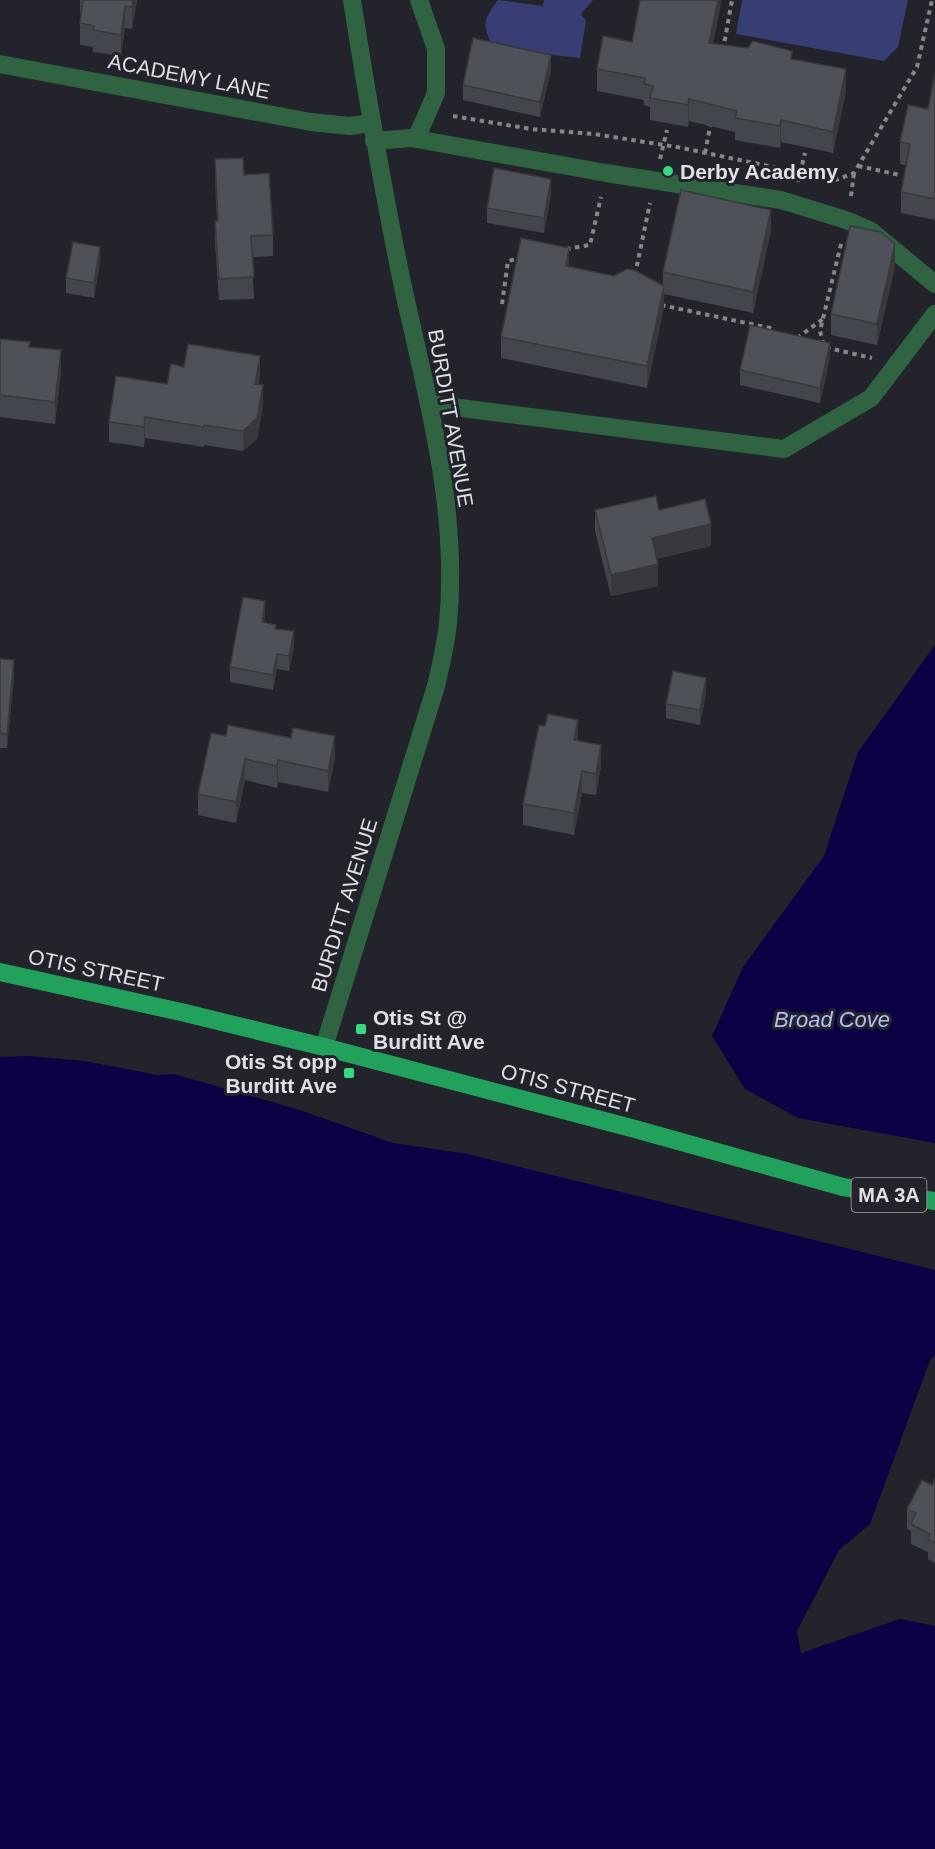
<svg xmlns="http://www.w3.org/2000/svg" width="935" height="1849" font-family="Arial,sans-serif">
	<rect width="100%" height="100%" fill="#22232b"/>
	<g fill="#383e73">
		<path d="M 498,0 L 543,6 L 544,0 L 593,0 L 581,14 L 586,21 L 580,58 L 493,48 C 483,25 482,21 498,0 Z"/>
		<polygon points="742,0 908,0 898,47 884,61 736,34"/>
	</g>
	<g fill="#0c0144">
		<polygon points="935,645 935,1143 798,1118 745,1089 712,1036 743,967 824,856 858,752"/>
		<polygon points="29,1056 84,1061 158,1075 174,1074 300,1110 393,1143 468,1154 935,1270 935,1355 930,1360 870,1524 839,1550 797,1631 801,1653 900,1619 935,1626 935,1849 0,1849 0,1057"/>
	</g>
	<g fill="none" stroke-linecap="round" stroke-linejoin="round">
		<g stroke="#86878d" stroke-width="4" stroke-dasharray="4.5 4.5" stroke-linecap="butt">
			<polyline points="723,50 732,0"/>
			<polyline points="453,116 531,129 594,134 677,147 836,180 854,173 917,67 932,0"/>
			<polyline points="705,153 711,122"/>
			<polyline points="660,159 667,130"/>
			<polyline points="858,166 900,175"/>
			<polyline points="798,182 805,153"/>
			<polyline points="851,196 854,173"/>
			<polyline points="841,244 820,331 824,347 872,358"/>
			<polyline points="566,249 590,245 601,197"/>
			<polyline points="635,275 650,203"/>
			<polyline points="502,304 508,261 520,258"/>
			<polyline points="661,305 770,328 775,332"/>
			<polyline points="797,338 823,319"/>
		</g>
		<g stroke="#2f6342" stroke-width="18">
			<polyline points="0,64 311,122 350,126 371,123"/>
			<polyline points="416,139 436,93 436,49 419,0"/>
			<polyline points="374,141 411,138 606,173 781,200 846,220 871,231 935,284"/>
			<polyline points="429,404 784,449 871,398 935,314"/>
			<path d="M 324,1047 L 436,686 C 441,665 446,644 448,623 C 459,509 427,397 403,287 C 383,191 367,96 352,0"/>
		</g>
		<polyline stroke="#22a15d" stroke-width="18" points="0,972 181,1012 324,1047 635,1129 843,1187 935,1201"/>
	</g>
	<g fill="#44464d">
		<polygon points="80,0 137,0 132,29 125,28 121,56 93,52 93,47 80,45 80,23 81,13 80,13"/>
		<polygon points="721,0 713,44 792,59 846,91 833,153 781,142 780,148 735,140 735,132 689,121 688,127 650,120 650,107 644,105 644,100 597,91 597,69 632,42"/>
		<polygon points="551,70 540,117 463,100 463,85"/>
		<polygon points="935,74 935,220 901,213 901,192 906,165 900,164 900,142 928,109"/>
		<polygon points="215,159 244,175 273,235 273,256 252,257 254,299 219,300 215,243 215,221 217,221 215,181"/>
		<polygon points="551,194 544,233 487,223 487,208"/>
		<polygon points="771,231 753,313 664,294 664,307 647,388 501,358 501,337 569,267 663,285 663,272"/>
		<polygon points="100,262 94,298 66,293 66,278"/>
		<polygon points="895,266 877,345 831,335 831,314"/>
		<polygon points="0,339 30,347 61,371 55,424 0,417"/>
		<polygon points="830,357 820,403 740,385 740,370"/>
		<polygon points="184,367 260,376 258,385 263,406 257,439 243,451 204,445 204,447 145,438 144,447 109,442 109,422 167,384"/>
		<polygon points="595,510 711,546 656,559 658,586 611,596 595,531"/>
		<polygon points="265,616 264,622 276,629 294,646 289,671 277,669 273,690 230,682 230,667"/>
		<polygon points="0,659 14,675 7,748 0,748"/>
		<polygon points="706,693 700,725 666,718 666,704"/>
		<polygon points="211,733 335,758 328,792 278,782 277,788 245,780 236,823 198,815 198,794"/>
		<polygon points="578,740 601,766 596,795 582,793 574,835 523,825 523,804"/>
		<polygon points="935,1478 935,1563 928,1559 928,1552 911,1544 911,1531 907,1529 907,1509 932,1485"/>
	</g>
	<g fill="#37393e">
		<polygon points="133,0 137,0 132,29 132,7"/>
		<polygon points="718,0 721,0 721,4 709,65 709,43"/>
		<polygon points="125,6 125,28 121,56 121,35"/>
		<polygon points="551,55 551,70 540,117 540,102"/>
		<polygon points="846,69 846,91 833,153 833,132"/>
		<polygon points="689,99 689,121 688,127 688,105"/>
		<polygon points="781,120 781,142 780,148 780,126"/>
		<polygon points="551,179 551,194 544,233 544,218"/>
		<polygon points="771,210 771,231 753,313 753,292"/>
		<polygon points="895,244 895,266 877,345 877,324"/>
		<polygon points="100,247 100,262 94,298 94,283"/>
		<polygon points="569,248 569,269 566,266"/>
		<polygon points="664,286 664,307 647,388 647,366"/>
		<polygon points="830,343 830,357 820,403 820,388"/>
		<polygon points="61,350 61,371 55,424 55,402"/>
		<polygon points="260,356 260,376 255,404 255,384"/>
		<polygon points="263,385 263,406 257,439 243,451 243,431"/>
		<polygon points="145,417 145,438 144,447 144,427"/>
		<polygon points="711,524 711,546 652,560 652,538"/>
		<polygon points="658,564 658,586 611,596 611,575"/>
		<polygon points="265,601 265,616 262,637 262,622"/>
		<polygon points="294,631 294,646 289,671 289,656"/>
		<polygon points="277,654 277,669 273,690 273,675"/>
		<polygon points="14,660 14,675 7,748 7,734"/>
		<polygon points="706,678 706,693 700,725 700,710"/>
		<polygon points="578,720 578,741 574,740"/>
		<polygon points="335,736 335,758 328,792 328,771"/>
		<polygon points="601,745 601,766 596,795 596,774"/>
		<polygon points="245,759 245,780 236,823 236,802"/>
		<polygon points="278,760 278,782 277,788 277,766"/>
		<polygon points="582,771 582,793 574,835 574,813"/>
	</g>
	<g fill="#4f5159" stroke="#37393e" stroke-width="1.5">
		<polygon points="83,0 133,0 132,7 125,6 121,35 93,30 94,26 80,23"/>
		<polygon points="640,0 718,0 709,43 748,48 753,41 792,51 791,59 846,69 833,132 781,120 780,126 735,118 737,111 689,99 688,105 650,98 653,86 644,84 645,78 597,69 603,36 632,42"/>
		<polygon points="473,38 551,55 540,102 463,85"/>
		<polygon points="935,74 935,199 901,192 910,144 900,142 908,105 928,109"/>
		<polygon points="243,158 244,175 269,173 273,235 251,236 254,277 219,279 215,221 218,221 215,159"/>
		<polygon points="494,168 551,179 544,218 487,208"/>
		<polygon points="681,190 771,210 753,292 663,272"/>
		<polygon points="850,226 881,232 895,244 877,324 831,314"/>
		<polygon points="521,238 569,248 566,266 614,276 627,269 634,270 664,286 647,366 501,337"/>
		<polygon points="73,242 100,247 94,283 66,278"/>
		<polygon points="750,325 830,343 820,388 740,370"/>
		<polygon points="0,339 30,342 29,347 61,350 55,402 0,395"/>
		<polygon points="188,344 260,356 255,384 263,385 257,418 243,431 204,425 204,427 145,417 144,427 109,422 116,376 167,384 171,364 184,367"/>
		<polygon points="656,496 659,510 705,499 711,524 652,538 658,564 611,575 595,510"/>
		<polygon points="243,597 265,601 262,622 276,625 275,629 294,631 289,656 277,654 273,675 230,667"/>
		<polygon points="0,659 14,660 7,734 0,733"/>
		<polygon points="673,671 706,678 700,710 666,704"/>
		<polygon points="548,714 578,720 574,740 601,745 596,774 582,771 574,813 523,804 539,725 545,726"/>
		<polygon points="228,725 291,738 293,728 335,736 328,771 278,760 277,766 245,759 236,802 198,794 211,733 226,736"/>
		<polygon points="935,1478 935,1543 928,1539 930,1534 911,1524 916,1513 907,1509 922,1480 932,1485"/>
	</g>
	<g fill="#38d880" stroke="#22232b" stroke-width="2">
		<circle cx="668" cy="171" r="6"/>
		<rect x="355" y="1023" width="12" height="12" rx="3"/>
		<rect x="343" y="1067" width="12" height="12" rx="3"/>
	</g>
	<g text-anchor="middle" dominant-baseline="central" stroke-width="6" stroke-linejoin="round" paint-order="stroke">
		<rect fill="#22232b" stroke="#a7a8ae" stroke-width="1.5" x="851.5" y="1178" width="75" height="34" rx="4.5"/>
		<g font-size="20" font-weight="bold" fill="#e0e1e6">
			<text x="889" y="1195">MA 3A</text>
		</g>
		<g font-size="21" fill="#e0e1e6" stroke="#22232b">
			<text transform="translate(189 76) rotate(11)">ACADEMY LANE</text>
			<text transform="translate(451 418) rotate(80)">BURDITT AVENUE</text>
			<text transform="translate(344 905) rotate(-73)">BURDITT AVENUE</text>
			<text transform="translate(96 970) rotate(12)">OTIS STREET</text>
			<text transform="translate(568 1088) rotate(15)">OTIS STREET</text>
		</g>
		<g font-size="21" font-weight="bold" fill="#e0e1e6" stroke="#22232b" text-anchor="start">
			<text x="680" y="171">Derby Academy</text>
			<text x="373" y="1017">Otis St @<tspan x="373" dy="24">Burditt Ave</tspan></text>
			<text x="337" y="1061" text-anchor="end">Otis St opp<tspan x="337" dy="24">Burditt Ave</tspan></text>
		</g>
		<g font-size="22" font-style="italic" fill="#b3befa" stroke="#22232b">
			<text x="832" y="1019">Broad Cove</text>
		</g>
	</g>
</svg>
